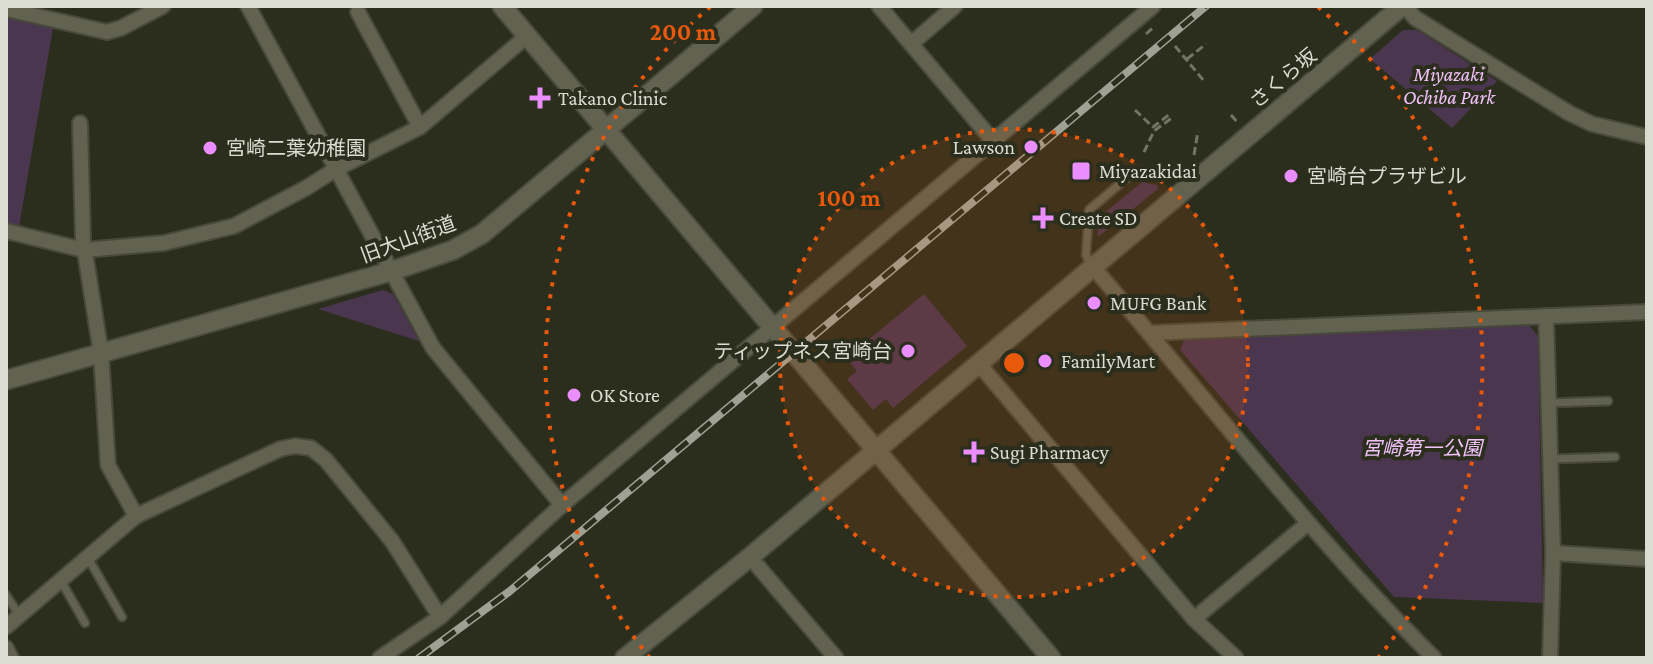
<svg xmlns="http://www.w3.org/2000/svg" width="1653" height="664" font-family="'Crimson Pro','Noto Sans JP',serif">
	<rect width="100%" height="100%" fill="#2c2e1d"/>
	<g fill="#4a364e">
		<polygon points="10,17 53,28 19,227 6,223 6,20"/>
		<polygon points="1403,30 1417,30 1497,81 1452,128 1370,59"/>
		<polygon points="1142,182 1157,185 1158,189 1098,237 1097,219"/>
		<polygon points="383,290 393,294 419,341 318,309"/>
		<polygon points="924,294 967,346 893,408 886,399 873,410 847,379 857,371 849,362 852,360 849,356"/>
		<polygon points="1528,324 1538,336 1543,603 1394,597 1180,350 1184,340"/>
	</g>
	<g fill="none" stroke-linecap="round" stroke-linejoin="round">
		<defs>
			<g id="service">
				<polyline points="1091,266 1086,255 1089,210 1135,171 1181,173 1191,184"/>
				<polyline points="1549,403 1608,401"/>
				<polyline points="1550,459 1615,457"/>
				<polyline points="88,558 122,617"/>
				<polyline points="61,581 85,623"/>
				<polyline points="6,595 19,615"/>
			</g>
			<g id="minor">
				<polyline points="248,6 433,348 562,505"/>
				<polyline points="879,6 994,142"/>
				<polyline points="1405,6 1415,18 1569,113 1592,124 1647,137"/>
				<polyline points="6,9 107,32 121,28 163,6"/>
				<polyline points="358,12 420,127"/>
				<polyline points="911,44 955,6"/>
				<polyline points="80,123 83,240 101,353 108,465 136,516"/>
				<polyline points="6,231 84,250 164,243 234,226 306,188 336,169 420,127 527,36"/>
				<path d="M 1093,267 C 1206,398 1311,536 1434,658"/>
				<polyline points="1546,316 1553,553 1550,658"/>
				<polyline points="1149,333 1647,312"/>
				<polyline points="979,364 1194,619 1236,658"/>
				<polyline points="1553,553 1647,559"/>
				<polyline points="750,557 836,658"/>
				<polyline points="1194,619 1307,524"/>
				<polyline points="6,627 136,516 280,449 295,446 311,448 326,460 392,541 440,617"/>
				<polyline points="6,648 11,658"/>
				<polyline points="380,658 440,617 562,505 1153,6"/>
			</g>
			<g id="tertiary">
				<polyline points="502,6 1051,658"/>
				<polyline points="6,380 392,271 453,250 482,234 753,6"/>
				<polyline points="625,658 750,557 1402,6"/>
			</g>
		</defs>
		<use href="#service" stroke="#48493b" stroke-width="11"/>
		<use href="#minor" stroke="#48493b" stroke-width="18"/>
		<use href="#tertiary" stroke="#48493b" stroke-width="22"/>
		<g stroke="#727466" stroke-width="3" stroke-dasharray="8 4" stroke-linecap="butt">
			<polyline points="1146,34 1155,26"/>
			<polyline points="1175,46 1204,81"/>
			<polyline points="1187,59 1206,44"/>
			<polyline points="1135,110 1153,127 1170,114"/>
			<polyline points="1231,115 1239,124"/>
			<polyline points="1144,152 1154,131 1173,117"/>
			<polyline points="1194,155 1198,131"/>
			<polyline points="1098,171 1104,178"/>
		</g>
		<use href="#service" stroke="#616350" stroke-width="7"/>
		<use href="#minor" stroke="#616350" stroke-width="14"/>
		<use href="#tertiary" stroke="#616350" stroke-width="18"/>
		<defs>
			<polyline id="rail" points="419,658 510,591 1206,6"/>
		</defs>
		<use href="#rail" stroke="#a0a195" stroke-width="8"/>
		<use href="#rail" stroke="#2c2e1d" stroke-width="5" stroke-dasharray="15" stroke-linecap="butt"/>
	</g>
	<circle cx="1014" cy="363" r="234" fill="#e8590c" fill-opacity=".12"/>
	<g fill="none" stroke="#e8590c" stroke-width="4" stroke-dasharray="4 8">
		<circle cx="1014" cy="363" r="234"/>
		<path d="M650 658A468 468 0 0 1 710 7M1318 7A468 468 0 0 1 1378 658"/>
	</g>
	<g fill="#ea8dfd" stroke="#2c2e1d" stroke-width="3">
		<path d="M536 86h8v8h8v8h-8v8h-8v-8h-8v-8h8z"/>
		<circle cx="1031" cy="147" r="8"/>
		<circle cx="210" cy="148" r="8"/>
		<rect x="1071" y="161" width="20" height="20" rx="4"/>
		<circle cx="1291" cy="176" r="8"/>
		<path d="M1039 206h8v8h8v8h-8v8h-8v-8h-8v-8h8z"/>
		<circle cx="1094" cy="303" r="8"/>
		<circle cx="908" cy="351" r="8"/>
		<circle cx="1045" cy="361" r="8"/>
		<circle cx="574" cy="395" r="8"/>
		<path d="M970 440h8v8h8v8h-8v8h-8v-8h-8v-8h8z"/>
	</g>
	<g text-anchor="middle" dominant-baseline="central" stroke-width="8" stroke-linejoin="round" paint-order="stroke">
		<g font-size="20" font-style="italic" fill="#efc2f8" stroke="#2c2e1d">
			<text x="1449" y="74">Miyazaki<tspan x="1449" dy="23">Ochiba Park</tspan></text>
			<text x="1422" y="448">宮崎第一公園</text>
		</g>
		<g font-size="20" fill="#dbdcd2" stroke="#2c2e1d">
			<text transform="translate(1283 78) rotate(-40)">さくら坂</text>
			<text transform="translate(408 239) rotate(-20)">旧大山街道</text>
		</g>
		<g font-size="20" fill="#dbdcd2" stroke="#2c2e1d" text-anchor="start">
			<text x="558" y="98">Takano Clinic</text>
			<text x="1015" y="147" text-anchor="end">Lawson</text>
			<text x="226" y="148">宮崎二葉幼稚園</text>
			<text x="1099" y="171">Miyazakidai</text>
			<text x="1307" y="176">宮崎台プラザビル</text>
			<text x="1059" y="218">Create SD</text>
			<text x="1110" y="303">MUFG Bank</text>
			<text x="892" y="351" text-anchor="end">ティップネス宮崎台</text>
			<text x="1061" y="361">FamilyMart</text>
			<text x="590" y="395">OK Store</text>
			<text x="990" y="452">Sugi Pharmacy</text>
		</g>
	</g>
	<circle cx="1014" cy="363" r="12" fill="#e8590c" stroke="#2c2e1d" stroke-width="4"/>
	<g font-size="24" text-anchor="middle" font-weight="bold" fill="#e8590c" stroke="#2c2e1d" stroke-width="8" stroke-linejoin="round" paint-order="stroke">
		<text x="683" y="40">200 m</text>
		<text x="849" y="206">100 m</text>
	</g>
	<rect width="1653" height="664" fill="none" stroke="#dbdcd2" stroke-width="16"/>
</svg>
